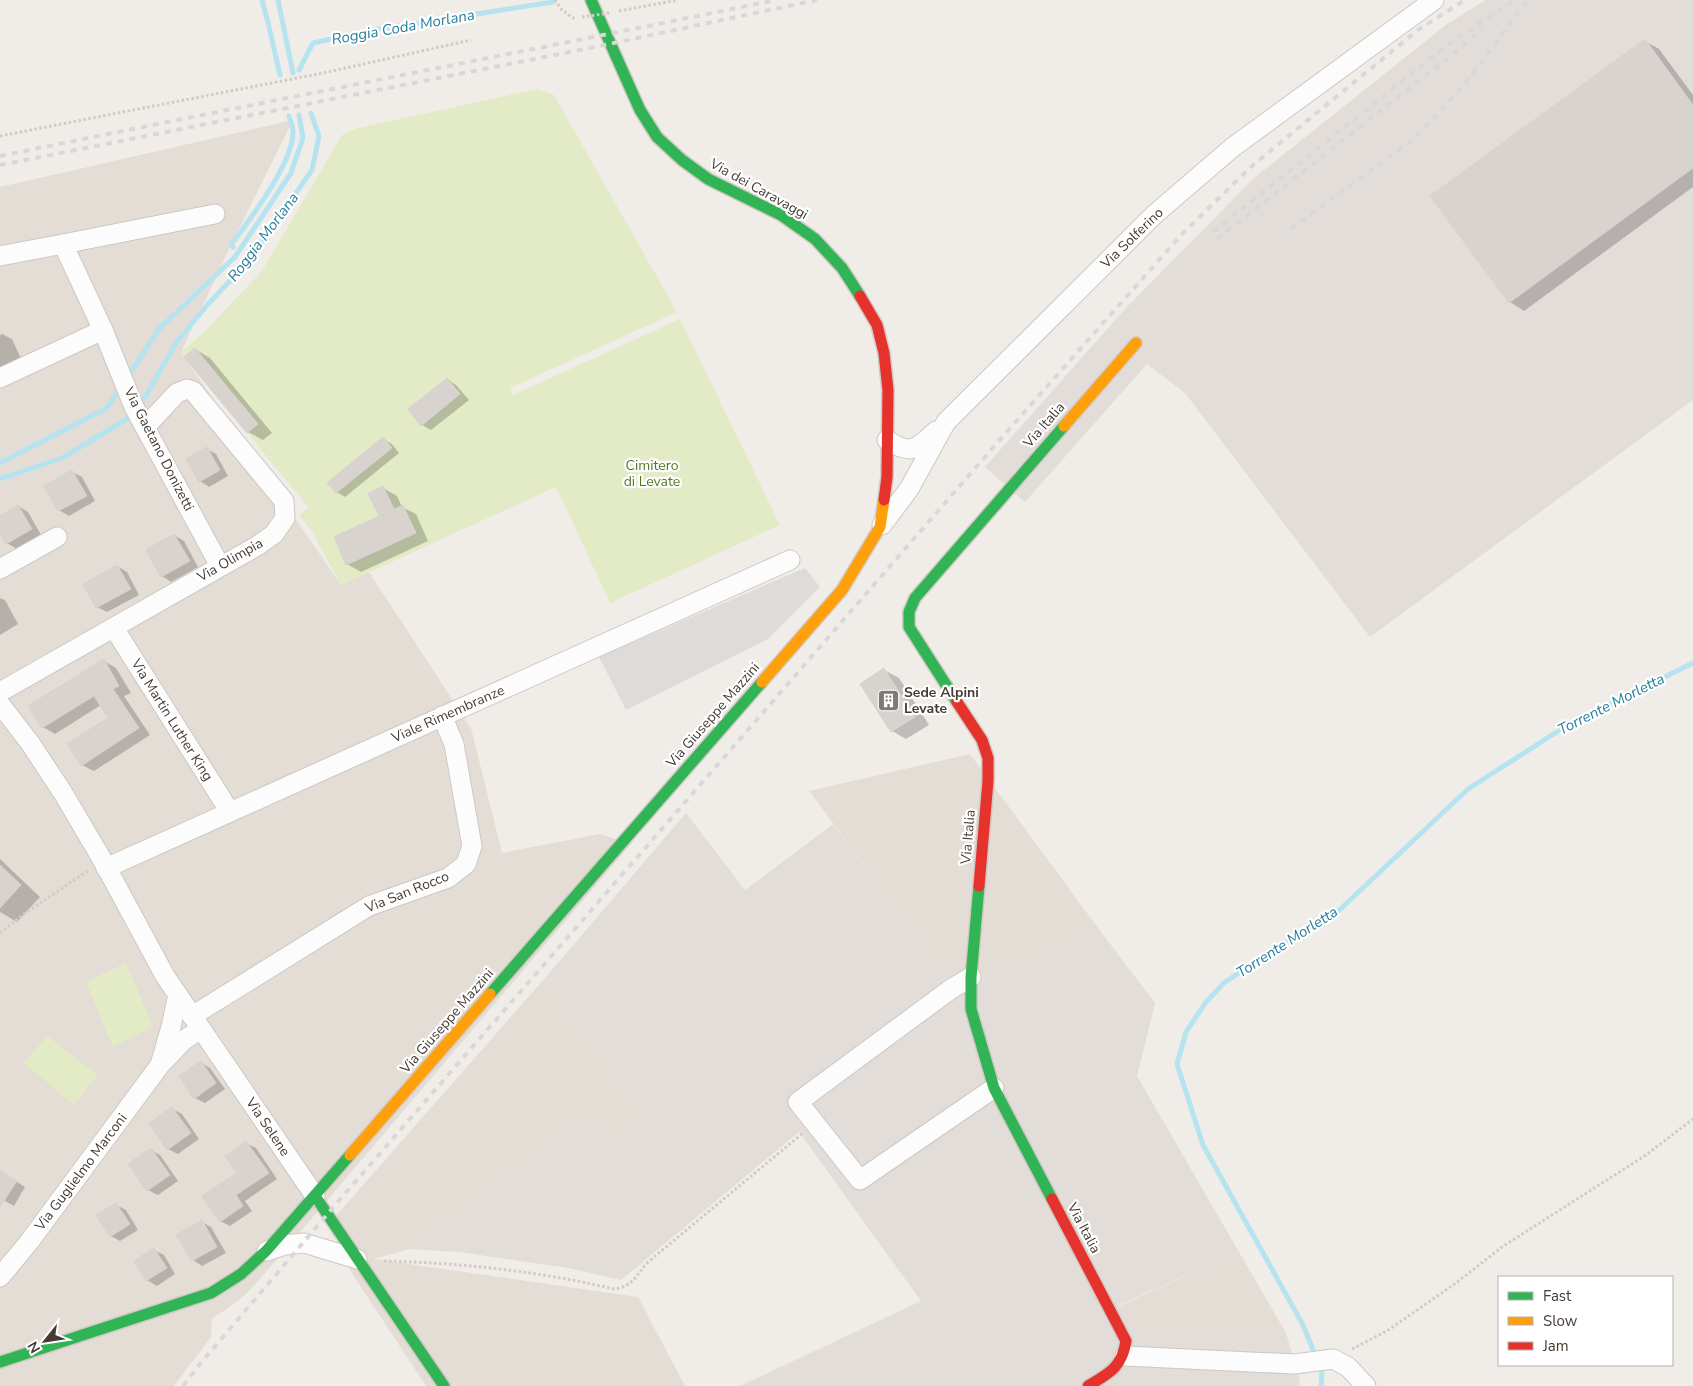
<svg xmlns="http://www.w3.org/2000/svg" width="1693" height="1386" font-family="'Nunito Sans',sans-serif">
	<rect width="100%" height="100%" fill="#f0ece8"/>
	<g fill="#e4ddd5">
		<polygon points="293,120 231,245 181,352 341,585 369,572 471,728 502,853 600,834 631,844 260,1279 245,1295 226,1310 212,1318 211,1337 174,1386 0,1386 0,187"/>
		<polygon points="970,754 1098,928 984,979 941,968 809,791"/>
		<polygon points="545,978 646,1116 608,1143 587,1118 410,1249 374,1259 638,1297 685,1386 426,1386 351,1272 335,1217"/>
		<polygon points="1239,1252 1286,1333 1137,1339 1119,1306"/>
	</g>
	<g fill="#e3ddd9">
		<polygon points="1486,0 1693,0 1693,400 1370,637 1185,393 1147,364 1025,502 985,467 1125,309 1254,178 1447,24"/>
		<polygon points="686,813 745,890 833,824 941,968 984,979 1098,928 1155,1003 1137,1076 1239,1252 1119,1305 1138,1339 1286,1333 1300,1381 1299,1386 740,1386 921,1301 799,1132 621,1280 568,1268 459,1252 410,1249 588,1117 608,1143 645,1116 545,978"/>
	</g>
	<g fill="#e3ebc6">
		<polygon points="537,89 554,95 677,312 510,388 513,395 680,319 780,525 610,603 556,487 341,585 311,530 299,515 309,508 181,352 203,333 262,271 342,135 358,128"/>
		<polygon points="126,963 153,1027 113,1047 86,982"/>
		<polygon points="47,1036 98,1075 74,1105 24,1063"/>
	</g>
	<polygon fill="#dfdbd8" points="805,568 820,587 768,639 626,710 599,657"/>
	<g fill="#0003">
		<polygon points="1645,41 1659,49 1693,95 1693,187 1524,311 1510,302"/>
		<polygon points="2,334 12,339 23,363 0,373 0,335"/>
		<polygon points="195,349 210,358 272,433 263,440 248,432 186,357"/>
		<polygon points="447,379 456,385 469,400 431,430 422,425"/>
		<polygon points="383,439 392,444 399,453 345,497 337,492"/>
		<polygon points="207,449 216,454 228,476 209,487 200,481"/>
		<polygon points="72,472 82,477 95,501 69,516 59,510 46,486"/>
		<polygon points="383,488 397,496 402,507 416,514 428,541 361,572 347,564 381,517"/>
		<polygon points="18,506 28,512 41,535 17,549 7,543 0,531 0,517"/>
		<polygon points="174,535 184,541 198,567 171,582 162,576"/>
		<polygon points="117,566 127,572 139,595 107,612 97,607"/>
		<polygon points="0,598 5,600 18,624 0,635"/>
		<polygon points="104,661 116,668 131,693 124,696 150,735 94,771 82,765 109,718 101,705 55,734 43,727"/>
		<polygon points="884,670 899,678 929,725 906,739 892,731"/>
		<polygon points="0,859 40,897 17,922 0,912"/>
		<polygon points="201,1063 210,1068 225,1089 205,1103 195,1098"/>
		<polygon points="172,1109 182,1114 199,1139 178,1154 168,1149"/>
		<polygon points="246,1143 256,1148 277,1179 245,1201 252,1211 230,1226 220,1221 239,1173"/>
		<polygon points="151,1150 160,1155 178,1181 158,1195 148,1190"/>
		<polygon points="0,1171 25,1187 14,1206 0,1198"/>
		<polygon points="116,1205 126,1210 138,1230 120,1241 111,1236"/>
		<polygon points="202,1222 211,1227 226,1253 202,1266 193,1260"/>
		<polygon points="154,1250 164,1255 175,1274 157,1286 147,1280"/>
	</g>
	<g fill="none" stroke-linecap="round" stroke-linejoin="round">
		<g stroke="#b6e3f0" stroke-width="5">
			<polyline points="262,0 267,19"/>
			<polyline points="278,0 293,73"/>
			<polyline points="267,18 280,75"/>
			<polyline points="299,70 313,43 373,30 553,2"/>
			<path d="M 233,247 L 231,245 C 250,219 294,162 293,131 C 293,126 290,120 289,116"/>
			<polyline points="128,376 159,329 235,257 291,173 303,138 299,115"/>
			<polyline points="144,399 176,343 208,304 249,261 312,170 319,136 311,113"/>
			<polyline points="0,463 107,408 120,388"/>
			<polyline points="0,479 62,458 132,416"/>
			<polyline points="1316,1357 1303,1325 1203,1145 1177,1064 1186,1032 1206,1002 1224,983 1272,950 1332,917 1468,789 1569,724 1693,663"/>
			<polyline points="1319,1365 1322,1374 1321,1386"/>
		</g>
	</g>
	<g fill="#d8d3cf" stroke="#d8d2ce">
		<polygon points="1645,39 1693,105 1693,168 1509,303 1430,196"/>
		<polygon points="195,348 258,424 247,433 184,357"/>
		<polygon points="447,378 460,394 421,426 408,409"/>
		<polygon points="383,437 392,448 336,493 327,483"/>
		<polygon points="207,447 220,470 199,482 186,459"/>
		<polygon points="72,470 87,496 58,511 44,486"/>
		<polygon points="383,486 394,509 403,505 416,533 346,565 334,537 379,516 368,494"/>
		<polygon points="18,505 32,529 6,544 0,533 0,516"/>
		<polygon points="174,534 190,561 161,577 146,550"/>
		<polygon points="117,565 131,589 96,608 83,584"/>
		<polygon points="104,659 119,686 113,689 139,728 81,766 67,744 108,718 94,696 42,728 28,706"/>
		<polygon points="884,668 915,717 891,732 860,684"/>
		<polygon points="0,865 21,885 0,908"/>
		<polygon points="201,1061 216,1083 194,1099 179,1076"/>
		<polygon points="172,1107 191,1133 167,1150 149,1123"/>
		<polygon points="246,1141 269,1173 236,1195 243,1206 220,1222 202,1196 237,1173 225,1156"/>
		<polygon points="151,1148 170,1175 147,1191 128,1164"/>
		<polygon points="0,1170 17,1181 0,1207"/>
		<polygon points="116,1203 130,1224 110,1237 96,1215"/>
		<polygon points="202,1220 217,1247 192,1261 176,1235"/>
		<polygon points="154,1248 167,1268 146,1281 134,1261"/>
	</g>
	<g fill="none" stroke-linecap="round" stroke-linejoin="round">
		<defs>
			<g id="street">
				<polyline points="63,244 215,214"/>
				<polyline points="0,256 63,244 103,330 134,407 220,566"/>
				<polyline points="0,378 103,330"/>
				<path d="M 887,440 C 912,456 916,449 936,431"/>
				<polyline points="882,525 909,489 946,422 1155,214 1233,147 1434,0"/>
				<polyline points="0,569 57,537"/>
				<polyline points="114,628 230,812"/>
				<polyline points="0,692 257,546 274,534 285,518 284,501 193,391 187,389 177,393 145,427"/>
				<polyline points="0,704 30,743 63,793 103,861 165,976 315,1196"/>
				<polyline points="106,868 790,560"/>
				<polyline points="971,977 951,989 798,1102 860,1180 994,1088"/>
				<polyline points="192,1016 369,906 448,878 466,864 472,846 454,744 442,716"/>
				<polyline points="163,1062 184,1040 201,1029"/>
				<polyline points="267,1251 285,1245 304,1243 357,1259"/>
				<polyline points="0,1277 29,1242 160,1065 171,1027 178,995"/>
				<polyline points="1125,1356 1294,1364 1333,1359 1348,1367 1366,1386"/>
			</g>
			<g id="fast">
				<polyline points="591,0 640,110 657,137 682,160 708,179 781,215 815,239 842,268 860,296"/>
				<polyline points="957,702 909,627 909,612 915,598 1064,426"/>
				<polyline points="979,886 971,977 971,1009 994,1088 1052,1199"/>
				<polyline points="490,994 762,682"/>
				<polyline points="315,1196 444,1386"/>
				<polyline points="0,1362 211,1293 241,1274 266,1251 350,1155"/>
			</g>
			<g id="slow">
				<polyline points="1064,426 1136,343"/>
				<polyline points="762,682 842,590 880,527 884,500"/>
				<polyline points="350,1155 490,994"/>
			</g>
			<g id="jam">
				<polyline points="860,296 877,325 884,353 888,390 887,477 884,500"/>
				<polyline points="957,702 982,740 988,758 988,781 979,886"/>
				<path d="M 1052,1199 L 1126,1341 C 1122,1367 1110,1373 1088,1386"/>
			</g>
		</defs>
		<use href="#street" stroke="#ccc8c4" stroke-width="21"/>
		<use href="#fast" stroke="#d1c9c0" stroke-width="14"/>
		<use href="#slow" stroke="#d1c9c0" stroke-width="14"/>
		<use href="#jam" stroke="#d1c9c0" stroke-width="14"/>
		<g stroke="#d0cbc9" stroke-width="3" stroke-dasharray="2.5 2.5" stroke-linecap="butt">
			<polyline points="555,0 561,9 573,18 577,17"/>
			<polyline points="619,11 678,0"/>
			<polyline points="0,136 328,72 471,40"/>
			<polyline points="0,933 24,914 89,870"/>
			<path d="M 384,1261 C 462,1263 538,1271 614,1289 C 633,1287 636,1275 648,1262 L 803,1133"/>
			<polyline points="1352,1349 1387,1331 1456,1283 1502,1247 1646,1155 1693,1119"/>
		</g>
		<use href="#street" stroke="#fdfcfc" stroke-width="19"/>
		<use href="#fast" stroke="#30b455" stroke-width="11"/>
		<use href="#slow" stroke="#ff9f0a" stroke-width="11"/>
		<use href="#jam" stroke="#e5322d" stroke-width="11"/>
		<g stroke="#d9d8d8" stroke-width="4" stroke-dasharray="6 6" stroke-linecap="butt">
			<path d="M 0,156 C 258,103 517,53 776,0"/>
			<polyline points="0,165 590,48 817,0"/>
			<polyline points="1291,229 1407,144 1436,116 1467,81 1520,10 1528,0"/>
			<polyline points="1213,232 1450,43 1515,0"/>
			<polyline points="1217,239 1457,51 1482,29"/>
			<polyline points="183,1386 200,1364 336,1204 1011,427 1182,234 1253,165 1418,30 1465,0"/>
		</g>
		<polyline stroke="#d0cbc9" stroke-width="3" stroke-dasharray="2.5 2.5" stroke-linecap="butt" points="582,17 609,13"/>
	</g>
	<defs>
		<symbol id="building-square" viewBox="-11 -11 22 22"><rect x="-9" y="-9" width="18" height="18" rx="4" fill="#817973" stroke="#fff"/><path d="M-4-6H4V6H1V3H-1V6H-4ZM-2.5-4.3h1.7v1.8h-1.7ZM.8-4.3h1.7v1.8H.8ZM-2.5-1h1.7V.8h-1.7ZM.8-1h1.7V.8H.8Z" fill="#fff"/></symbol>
	</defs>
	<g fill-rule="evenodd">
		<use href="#building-square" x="876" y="688" width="25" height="25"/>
	</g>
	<g text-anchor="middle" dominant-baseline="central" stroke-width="4.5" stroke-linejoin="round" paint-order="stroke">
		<g font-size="14" fill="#453b34" stroke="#fff">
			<text transform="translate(759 189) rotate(29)">Via dei Caravaggi</text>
			<text transform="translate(1132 238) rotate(-44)">Via Solferino</text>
			<text transform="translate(1044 425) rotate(-49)">Via Italia</text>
			<text transform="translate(159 449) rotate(63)">Via Gaetano Donizetti</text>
			<text transform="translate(230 560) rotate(-30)">Via Olimpia</text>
			<text transform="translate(448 714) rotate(-24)">Viale Rimembranze</text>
			<text transform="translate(713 715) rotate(-49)">Via Giuseppe Mazzini</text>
			<text transform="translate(172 720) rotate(58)">Via Martin Luther King</text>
			<text transform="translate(968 837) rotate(-85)">Via Italia</text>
			<text transform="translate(407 892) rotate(-22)">Via San Rocco</text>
			<text transform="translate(447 1021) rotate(-49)">Via Giuseppe Mazzini</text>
			<text transform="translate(268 1127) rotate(56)">Via Selene</text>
			<text transform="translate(81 1172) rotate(-53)">Via Guglielmo Marconi</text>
			<text transform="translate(1084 1228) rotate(62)">Via Italia</text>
		</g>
		<g font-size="14" fill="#537925" stroke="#fff">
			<text x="652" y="465">Cimitero<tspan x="652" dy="16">di Levate</tspan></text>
		</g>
		<g font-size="14" font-weight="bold" fill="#453b34" stroke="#fff" text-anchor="start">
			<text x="904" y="692">Sede Alpini<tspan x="904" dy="16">Levate</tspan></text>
		</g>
		<g font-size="15" font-style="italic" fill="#257f9d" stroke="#fff">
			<text transform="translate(403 27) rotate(-10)">Roggia Coda Morlana</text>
			<text transform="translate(263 237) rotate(-53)">Roggia Morlana</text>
			<text transform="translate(1611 704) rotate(-27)">Torrente Morletta</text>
			<text transform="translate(1287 942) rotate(-33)">Torrente Morletta</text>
		</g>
	</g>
	<rect x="1498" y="1276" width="175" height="90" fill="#ffffff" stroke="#b5b1ae"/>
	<rect x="1508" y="1292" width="25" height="8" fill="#30b455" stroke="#b5b1ae"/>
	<text x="1543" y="1301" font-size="15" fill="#453b34">Fast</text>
	<rect x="1508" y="1317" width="25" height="8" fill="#ff9f0a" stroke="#b5b1ae"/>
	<text x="1543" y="1326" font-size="15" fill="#453b34">Slow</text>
	<rect x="1508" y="1342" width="25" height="8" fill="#e5322d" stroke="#b5b1ae"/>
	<text x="1543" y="1351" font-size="15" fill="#453b34">Jam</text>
	<g transform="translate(45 1341) rotate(240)" stroke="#ffffff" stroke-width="4" paint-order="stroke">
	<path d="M0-4L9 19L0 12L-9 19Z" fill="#453b34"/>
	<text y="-8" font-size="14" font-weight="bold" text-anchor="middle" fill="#453b34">N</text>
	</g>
</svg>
